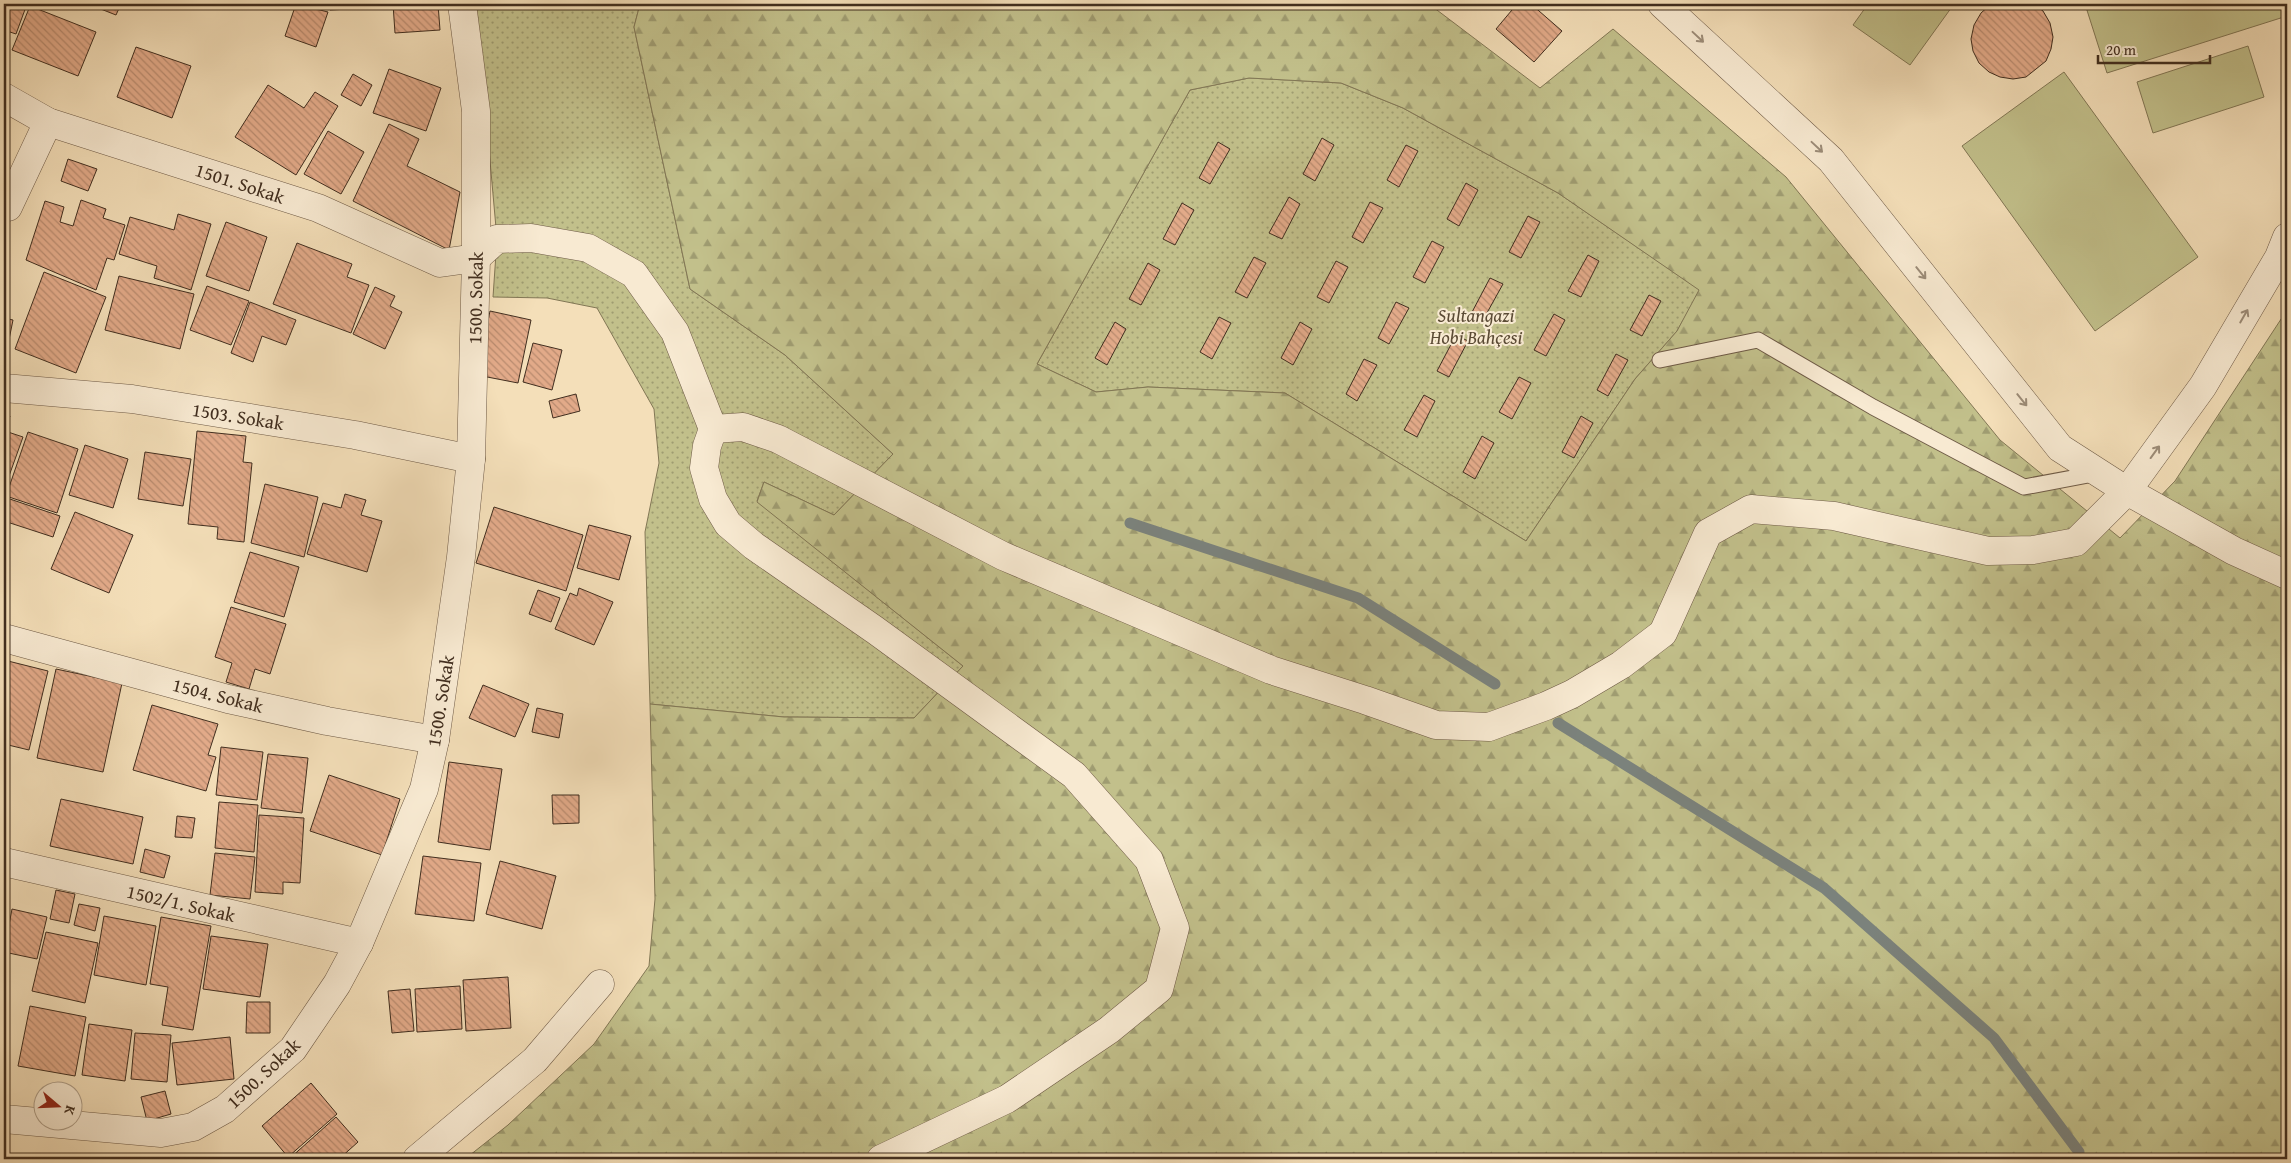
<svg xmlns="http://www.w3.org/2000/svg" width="2291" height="1163" font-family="'Gentium Book Plus',serif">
	<defs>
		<pattern id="grass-dots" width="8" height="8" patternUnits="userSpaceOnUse" patternTransform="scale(1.25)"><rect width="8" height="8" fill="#c2c08b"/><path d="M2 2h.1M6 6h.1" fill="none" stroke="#9f9c71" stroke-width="1.8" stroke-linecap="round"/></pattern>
		<pattern id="forest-firs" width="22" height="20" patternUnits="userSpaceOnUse" patternTransform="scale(1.25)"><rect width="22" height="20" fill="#c2c08b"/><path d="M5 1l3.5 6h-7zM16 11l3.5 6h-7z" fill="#9f9c71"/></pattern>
		<pattern id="building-back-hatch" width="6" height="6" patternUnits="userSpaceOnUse" patternTransform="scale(1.25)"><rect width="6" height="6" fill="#e2aa89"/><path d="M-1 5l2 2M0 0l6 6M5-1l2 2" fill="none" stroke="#b98b6f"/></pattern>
	</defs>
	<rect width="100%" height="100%" fill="#f4dfb9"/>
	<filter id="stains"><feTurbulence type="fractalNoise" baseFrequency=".004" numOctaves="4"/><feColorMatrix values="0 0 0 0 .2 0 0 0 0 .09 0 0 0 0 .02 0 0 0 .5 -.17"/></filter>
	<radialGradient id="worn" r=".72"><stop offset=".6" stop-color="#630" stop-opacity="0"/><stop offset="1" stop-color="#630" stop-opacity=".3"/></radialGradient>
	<g fill="url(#grass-dots)" stroke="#827755">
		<polygon points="476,4 640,4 634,27 690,289 785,355 893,454 834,515 764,482 757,501 963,666 914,718 784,717 650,704 645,532 659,463 654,409 597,308 547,298 493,297 497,239"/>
		<polygon points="1249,78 1341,83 1403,108 1558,193 1700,290 1677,331 1635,379 1526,541 1285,393 1148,387 1096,392 1037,364 1190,90"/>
	</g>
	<path fill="url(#forest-firs)" stroke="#827755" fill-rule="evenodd" d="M 640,4 L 1429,4 L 1540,88 L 1613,29 L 1786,177 L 2000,440 L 2120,538 L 2175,481 L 2287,310 L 2287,1159 L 465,1159 L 508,1125 L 594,1044 L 649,966 L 655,899 L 650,704 L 784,717 L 914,718 L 963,666 L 757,502 L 764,482 L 834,515 L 893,454 L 785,355 L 690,289 L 634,27 ZM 1249,78 L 1341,83 L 1403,108 L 1558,193 L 1699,290 L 1677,331 L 1635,379 L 1526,541 L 1285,393 L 1148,387 L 1096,392 L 1037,364 L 1190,90 Z"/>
	<g fill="#c2c08b" stroke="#827755">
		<polygon points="1868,4 1954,4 1910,65 1853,25"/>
		<polygon points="2085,4 2287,4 2287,16 2107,73"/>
		<polygon points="2248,46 2264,97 2153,133 2137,82"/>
		<polygon points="2064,72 2198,257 2095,331 1962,146"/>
	</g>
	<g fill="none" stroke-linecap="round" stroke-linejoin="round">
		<g stroke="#7b827c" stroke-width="11">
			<polyline points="1130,523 1358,598 1495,684"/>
			<polyline points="1558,723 1824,888 1994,1038 2079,1152"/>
		</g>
	</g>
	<g fill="url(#building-back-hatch)" stroke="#412e1f">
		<polygon points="4,4 27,4 16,34 4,30"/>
		<polygon points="88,4 121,4 116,15"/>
		<polygon points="296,4 328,12 316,47 285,36"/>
		<polygon points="330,4 388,4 388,7 330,10"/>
		<polygon points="393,4 438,4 440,30 395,33"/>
		<polygon points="1517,4 1531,4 1562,31 1534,62 1496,29"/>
		<polygon points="1991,4 2034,4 2043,11 2050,23 2053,37 2051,49 2046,61 2026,77 2013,79 2000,77 1989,72 1979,63 1973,51 1971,39 1974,25 1981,13"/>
		<polygon points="30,6 96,32 78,76 12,50"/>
		<polygon points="136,47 191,66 172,118 117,97"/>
		<polygon points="389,69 441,88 426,131 373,113"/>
		<polygon points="353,74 372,85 361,106 341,95"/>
		<polygon points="268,85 304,108 315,92 338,106 296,175 235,137"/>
		<polygon points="389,124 419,139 407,166 460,192 449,250 353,201"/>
		<polygon points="328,131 364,152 341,194 304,174"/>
		<polygon points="1322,138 1334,145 1315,181 1303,174"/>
		<polygon points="1218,142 1230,149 1210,184 1199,178"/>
		<polygon points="1406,145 1418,151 1399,187 1387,180"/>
		<polygon points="68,159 97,169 88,191 61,181"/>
		<polygon points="1466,183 1478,190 1459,226 1447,219"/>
		<polygon points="1289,197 1300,204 1282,239 1269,233"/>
		<polygon points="81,200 106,209 103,218 125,225 114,260 107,258 96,290 26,260 45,201 64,207 60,222 73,226"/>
		<polygon points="1370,202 1383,208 1363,243 1352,237"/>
		<polygon points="1182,203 1194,210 1175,245 1163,239"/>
		<polygon points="178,214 211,224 191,290 154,278 157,266 119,254 130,217 174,230"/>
		<polygon points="1528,216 1540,222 1521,258 1509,252"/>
		<polygon points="226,222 267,237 249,291 206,276"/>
		<polygon points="1432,241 1444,247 1425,283 1413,277"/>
		<polygon points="297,243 352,264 347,277 369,285 351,333 273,304"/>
		<polygon points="1588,255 1599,261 1581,297 1568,291"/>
		<polygon points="1254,257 1266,263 1247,298 1235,292"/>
		<polygon points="1336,261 1348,267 1329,303 1317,297"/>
		<polygon points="1148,263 1160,270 1141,305 1129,299"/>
		<polygon points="44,272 106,297 76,373 15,349"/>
		<polygon points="119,276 194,294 180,349 105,330"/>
		<polygon points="1490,278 1503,284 1483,320 1471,314"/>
		<polygon points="207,286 249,301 231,345 190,330"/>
		<polygon points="375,287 395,296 390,306 402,312 385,349 353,334"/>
		<polygon points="1649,295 1661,301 1642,336 1630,330"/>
		<polygon points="250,302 296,320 286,345 262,336 253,362 231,353"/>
		<polygon points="1396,302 1409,308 1389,344 1378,338"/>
		<polygon points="490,311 531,320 518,383 477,375"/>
		<polygon points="1554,314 1565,320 1546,356 1534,350"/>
		<polygon points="1219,317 1231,323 1212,359 1200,352"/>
		<polygon points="4,318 13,320 4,364"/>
		<polygon points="1115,322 1126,329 1107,365 1095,358"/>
		<polygon points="1300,322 1312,329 1293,365 1281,358"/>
		<polygon points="1456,335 1468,341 1449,377 1437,371"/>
		<polygon points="533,343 562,350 552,390 523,382"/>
		<polygon points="1616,354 1628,360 1608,396 1597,390"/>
		<polygon points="1364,359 1377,365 1357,401 1346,394"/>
		<polygon points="1519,377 1531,383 1512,419 1499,412"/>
		<polygon points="576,394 580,411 553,418 549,401"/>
		<polygon points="1424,395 1435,401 1417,437 1404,430"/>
		<polygon points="4,413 10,416 5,431 23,437 4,490"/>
		<polygon points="1581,416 1593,423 1574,458 1562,452"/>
		<polygon points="197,431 246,436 243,462 252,463 244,542 217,539 218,527 188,524"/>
		<polygon points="28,432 78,449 57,513 6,496"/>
		<polygon points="1482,436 1494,443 1475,479 1463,472"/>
		<polygon points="85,445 128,459 113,508 69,495"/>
		<polygon points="145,452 191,459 183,506 138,499"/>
		<polygon points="265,484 318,497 304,557 251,543"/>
		<polygon points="345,494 366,500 361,515 382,521 367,572 307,554 323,503 341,508"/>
		<polygon points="4,497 60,516 53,537 4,521"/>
		<polygon points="494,507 583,535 566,591 476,563"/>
		<polygon points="75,512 133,535 109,593 51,569"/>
		<polygon points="589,525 631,536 619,580 577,568"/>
		<polygon points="250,552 299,567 284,617 234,602"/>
		<polygon points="579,588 613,602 594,645 555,629 570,593 577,596"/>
		<polygon points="538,590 560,598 551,622 529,614"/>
		<polygon points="231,607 286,624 270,674 255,669 249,689 226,682 232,663 215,657"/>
		<polygon points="4,660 48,671 29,750 4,744"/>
		<polygon points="56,669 122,683 103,772 37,758"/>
		<polygon points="483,685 529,704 515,737 469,718"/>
		<polygon points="152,705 218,724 208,755 216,757 206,791 133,770"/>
		<polygon points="537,708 563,714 559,738 532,732"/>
		<polygon points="221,747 263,752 257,800 216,795"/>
		<polygon points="268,754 308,758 302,813 261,808"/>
		<polygon points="449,762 502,769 490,850 438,842"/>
		<polygon points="329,775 400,799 382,855 310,831"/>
		<polygon points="552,795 579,795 579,823 553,824"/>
		<polygon points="61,799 143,817 133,864 50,846"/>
		<polygon points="219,802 258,805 254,852 215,848"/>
		<polygon points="259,815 304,818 300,883 283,882 283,894 255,892"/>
		<polygon points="177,816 195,818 192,838 175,837"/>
		<polygon points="145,849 170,856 164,878 140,872"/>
		<polygon points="215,853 255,857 250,899 210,895"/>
		<polygon points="423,856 481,863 474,921 415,914"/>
		<polygon points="500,861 556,876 542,929 486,914"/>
		<polygon points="56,890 75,894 69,923 50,919"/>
		<polygon points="79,904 100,908 95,931 74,925"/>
		<polygon points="12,909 47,917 37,959 4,952"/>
		<polygon points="104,916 156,926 146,985 94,975"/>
		<polygon points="161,917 211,926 193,1030 162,1025 168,987 150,984"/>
		<polygon points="46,932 98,943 85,1003 32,991"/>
		<polygon points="211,936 268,944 260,997 203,989"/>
		<polygon points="508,977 511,1028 466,1031 463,980"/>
		<polygon points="460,986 462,1029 417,1032 415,989"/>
		<polygon points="410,989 414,1031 392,1033 388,991"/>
		<polygon points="247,1002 270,1002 270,1033 246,1033"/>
		<polygon points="30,1006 86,1017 75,1076 18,1066"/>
		<polygon points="89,1024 132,1030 125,1081 82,1075"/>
		<polygon points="135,1033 171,1035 167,1082 131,1079"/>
		<polygon points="230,1037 234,1079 177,1085 172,1043"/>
		<polygon points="311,1083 337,1114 288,1157 262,1126"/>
		<polygon points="165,1091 171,1114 147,1121 141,1097"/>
		<polygon points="336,1117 358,1142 339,1159 289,1159"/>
	</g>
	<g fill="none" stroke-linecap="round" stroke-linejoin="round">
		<defs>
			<polyline id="service" points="1660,360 1758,340 1873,407 2024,487 2099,473"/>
			<g id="minor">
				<polyline points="1662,4 1831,160 2060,448 2127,491 2234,551 2287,575"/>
				<polyline points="4,97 48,122 318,208 440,263 476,258 497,239 531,238 588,248 634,274 675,332 713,429 707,446 704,468 713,499 728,524 754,546 875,630 1074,775 1149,860 1175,928 1159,989 1109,1030 1007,1099 881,1159"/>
				<polyline points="4,208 8,207 48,122"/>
				<polyline points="4,388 132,399 355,435 471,459"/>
				<polyline points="713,429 743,427 778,439 1003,556 1271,670 1365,700 1436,725 1489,727 1546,706 1572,694 1621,665 1663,633 1708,533 1751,509 1834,516 1988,551 2033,550 2076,542 2127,491 2203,386 2279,257 2287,237"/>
				<polyline points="4,638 228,699 327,721 435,740"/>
				<polyline points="4,862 359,943"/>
				<polyline points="4,1119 161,1133 193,1127 225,1109 293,1049 337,984 359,943 424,789 435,740 461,557 471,459 476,258 476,111 462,4"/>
				<polyline points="417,1159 535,1060 600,984"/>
			</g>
		</defs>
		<use href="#service" stroke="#6e5a46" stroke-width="17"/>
		<use href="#minor" stroke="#6e5a46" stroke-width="29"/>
		<use href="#service" stroke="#f8ead2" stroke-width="15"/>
		<use href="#minor" stroke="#f8ead2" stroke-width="28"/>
	</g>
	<defs><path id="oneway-shaft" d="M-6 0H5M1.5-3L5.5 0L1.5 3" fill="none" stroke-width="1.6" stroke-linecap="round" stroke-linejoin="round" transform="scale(1.25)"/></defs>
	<g stroke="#9c8c78">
		<use href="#oneway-shaft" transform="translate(1698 37) rotate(43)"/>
		<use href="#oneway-shaft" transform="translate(1817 147) rotate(43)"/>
		<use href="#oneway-shaft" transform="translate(1921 273) rotate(51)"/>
		<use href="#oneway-shaft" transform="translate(2244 316) rotate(-60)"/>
		<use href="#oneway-shaft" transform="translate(2022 400) rotate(51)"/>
		<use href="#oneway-shaft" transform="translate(2155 452) rotate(-54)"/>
	</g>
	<g text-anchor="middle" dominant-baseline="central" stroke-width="4" stroke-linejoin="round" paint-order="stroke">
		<g font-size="19" fill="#412e1f" stroke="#f8ead2">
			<text transform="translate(240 183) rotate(18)">1501. Sokak</text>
			<text transform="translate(475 298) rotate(-89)">1500. Sokak</text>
			<text transform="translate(238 416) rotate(9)">1503. Sokak</text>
			<text transform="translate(218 695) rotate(14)">1504. Sokak</text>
			<text transform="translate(440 701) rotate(-81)">1500. Sokak</text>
			<text transform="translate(181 903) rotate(13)">1502/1. Sokak</text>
			<text transform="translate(263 1073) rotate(-43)">1500. Sokak</text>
		</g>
		<g font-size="19" font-style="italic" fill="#5b4b35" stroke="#f8ead2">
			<text x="1476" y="315">Sultangazi<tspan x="1476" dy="22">Hobi Bahçesi</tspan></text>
		</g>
	</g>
	<rect width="2291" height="1163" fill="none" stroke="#f4dfb9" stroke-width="20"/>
	<rect x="5" y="5" width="2281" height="1153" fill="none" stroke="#412e1f" stroke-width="2.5"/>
	<rect x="10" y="10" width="2271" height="1143" fill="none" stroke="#412e1f"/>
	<g transform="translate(58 1106) rotate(109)"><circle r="24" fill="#f8ead2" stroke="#af9f8a"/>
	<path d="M0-4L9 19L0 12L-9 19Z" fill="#8f2418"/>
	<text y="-8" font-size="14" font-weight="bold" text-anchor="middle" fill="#412e1f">K</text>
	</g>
	<path d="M2098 55v8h112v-8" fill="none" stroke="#412e1f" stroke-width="2.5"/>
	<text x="2106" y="55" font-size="15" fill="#412e1f" stroke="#f8ead2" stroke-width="4" paint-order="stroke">20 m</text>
	<rect width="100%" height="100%" filter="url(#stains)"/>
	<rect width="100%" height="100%" fill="url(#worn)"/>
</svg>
